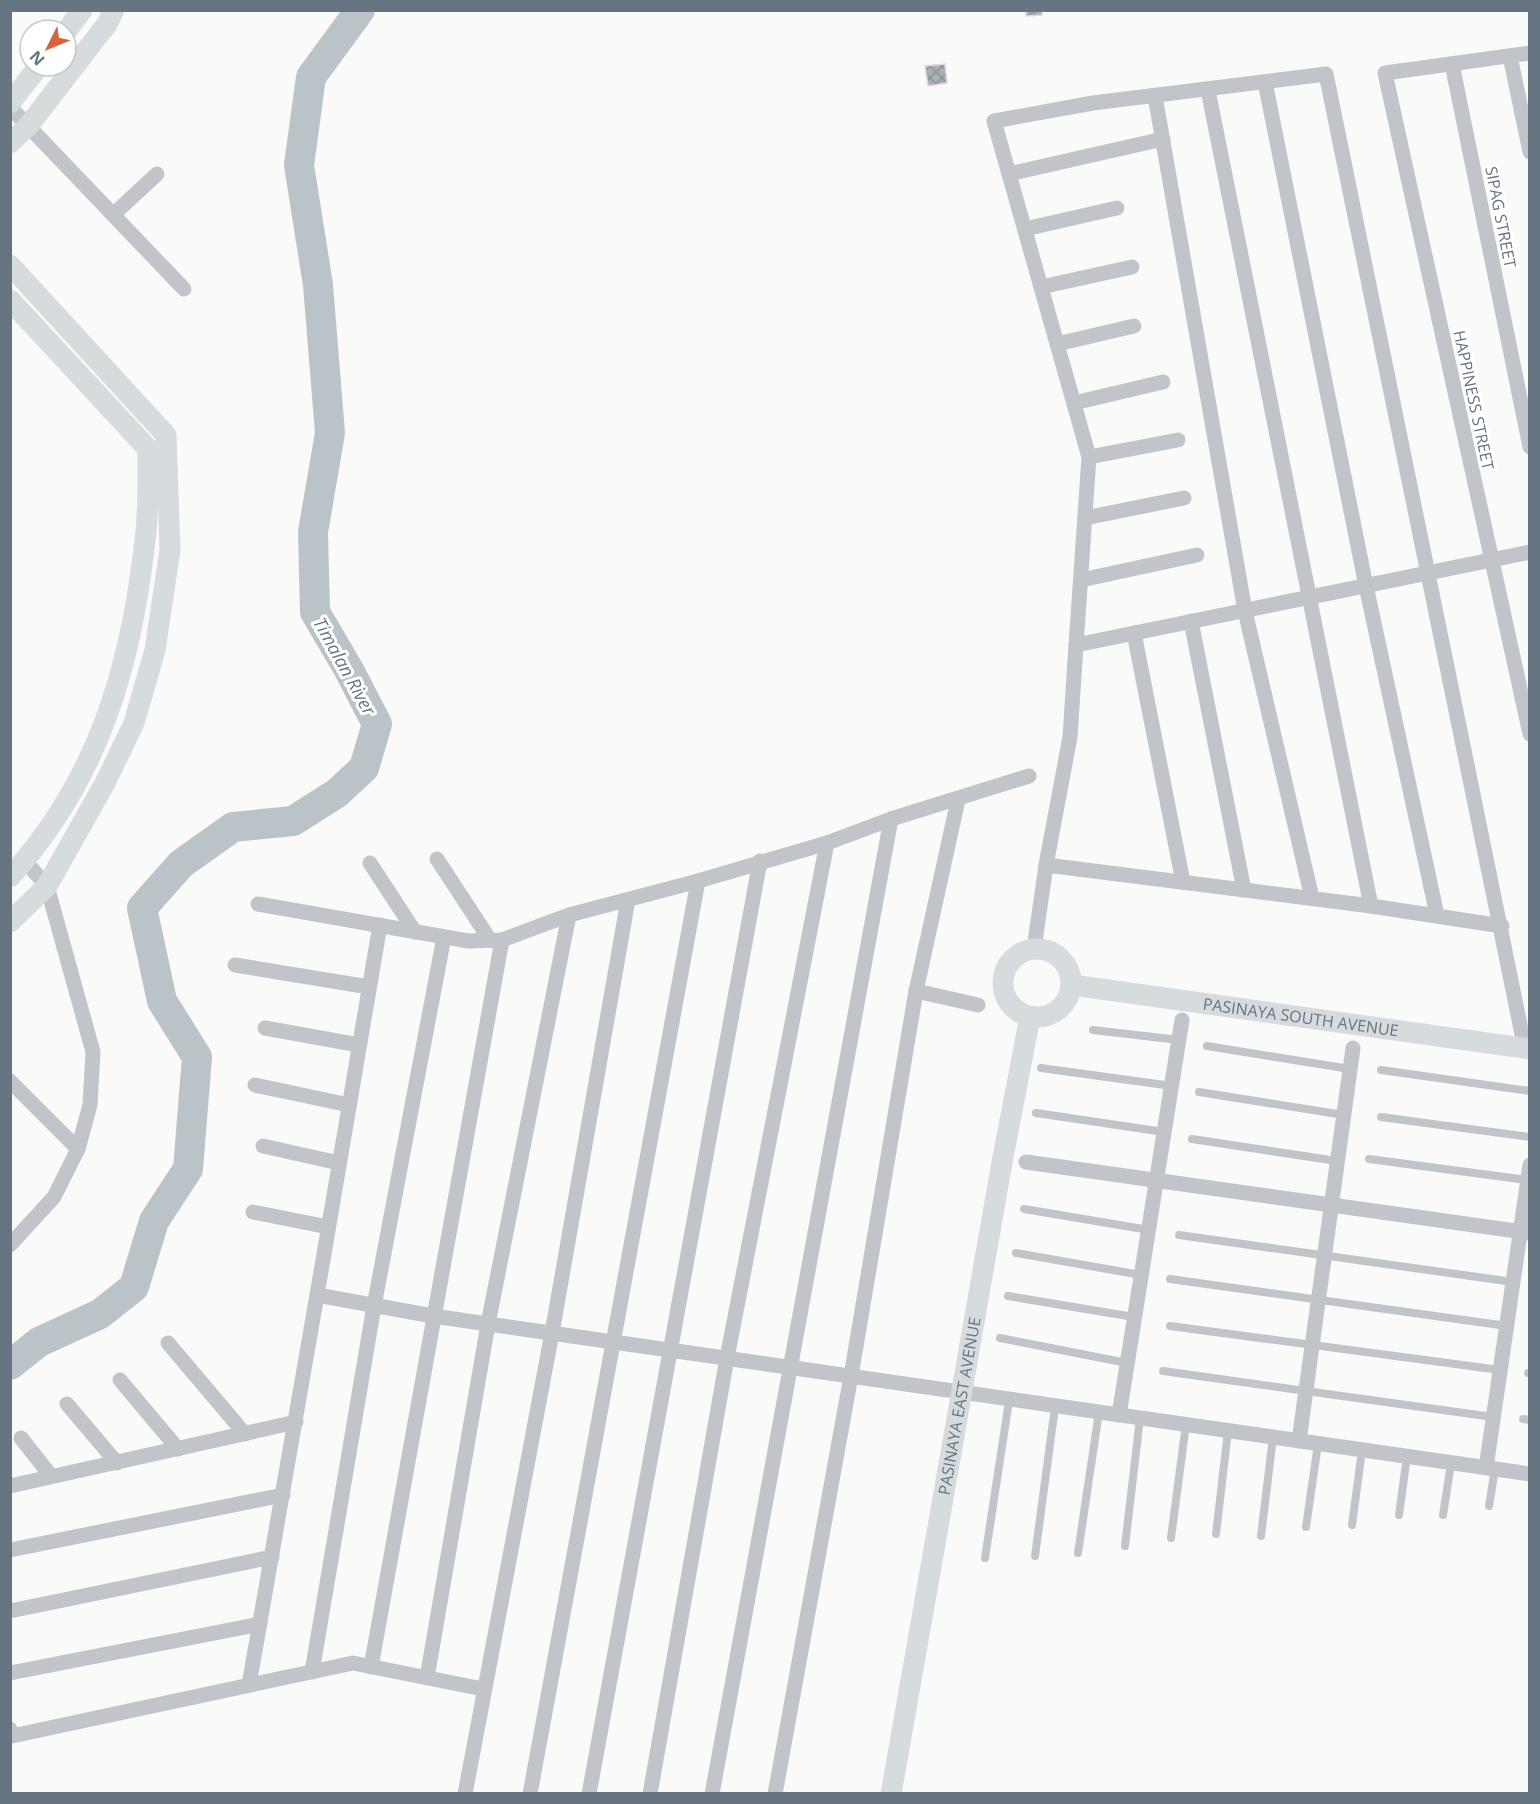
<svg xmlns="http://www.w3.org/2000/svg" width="1540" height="1804" font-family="'Open Sans',sans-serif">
	<defs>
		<pattern id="building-cross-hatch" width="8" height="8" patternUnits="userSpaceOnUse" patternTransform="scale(1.5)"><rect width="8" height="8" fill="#a9b0b7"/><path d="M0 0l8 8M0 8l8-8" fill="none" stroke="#8d949a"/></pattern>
	</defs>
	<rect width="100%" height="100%" fill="#fafaf8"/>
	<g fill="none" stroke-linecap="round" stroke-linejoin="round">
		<polyline stroke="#bac4c8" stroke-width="30" points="10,1365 39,1342 100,1314 134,1287 154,1221 188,1169 197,1057 162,1001 142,908 181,864 233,827 293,821 337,793 364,768 377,724 349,670 315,612 313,532 330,433 318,285 299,165 311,77 360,10"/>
	</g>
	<g fill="url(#building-cross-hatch)" stroke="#dcdcda" stroke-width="1.5">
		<polygon points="1026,10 1042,10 1042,15 1026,16"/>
		<polygon points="945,64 947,83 928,86 925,66"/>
	</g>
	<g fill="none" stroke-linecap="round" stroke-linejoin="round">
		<g stroke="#c1c5c9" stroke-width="8">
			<polyline points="1093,1030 1179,1040"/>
			<polyline points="1207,1046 1350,1069"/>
			<polyline points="1041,1068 1172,1086"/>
			<polyline points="1381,1070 1530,1091"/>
			<polyline points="1199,1092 1344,1115"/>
			<polyline points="1036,1113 1164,1132"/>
			<polyline points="1381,1117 1530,1137"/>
			<polyline points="1192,1139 1337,1161"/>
			<polyline points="1369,1159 1527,1180"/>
			<polyline points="1024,1209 1149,1230"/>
			<polyline points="1179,1235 1513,1282"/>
			<polyline points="1016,1253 1141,1275"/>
			<polyline points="1170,1279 1507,1326"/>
			<polyline points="1008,1296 1134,1317"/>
			<polyline points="1170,1326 1500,1370"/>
			<polyline points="1000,1338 1127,1363"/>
			<polyline points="1163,1371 1493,1417"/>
			<polyline points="1528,1373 1530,1373"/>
			<polyline points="1523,1419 1530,1420"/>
			<polyline points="1489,1506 1495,1469"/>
			<polyline points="1399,1515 1407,1456"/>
			<polyline points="1443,1515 1451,1463"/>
			<polyline points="1352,1525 1362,1450"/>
			<polyline points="1306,1527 1318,1444"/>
			<polyline points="1216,1534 1228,1431"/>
			<polyline points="1261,1536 1273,1437"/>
			<polyline points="1171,1538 1186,1424"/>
			<polyline points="1125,1546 1140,1418"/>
			<polyline points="1078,1553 1099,1412"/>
			<polyline points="1035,1556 1055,1407"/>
			<polyline points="985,1558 1009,1401"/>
		</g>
		<g stroke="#c1c5c9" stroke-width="15">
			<polyline points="1530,53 1385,73 1530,734"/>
			<polyline points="1510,56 1530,152"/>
			<polyline points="1452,64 1530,447"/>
			<polyline points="1265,82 1366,586 1437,915"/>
			<polyline points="1208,90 1371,906"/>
			<polyline points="1155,96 1245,611 1312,898"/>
			<polyline points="10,107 184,289"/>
			<polyline points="1009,174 1163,139"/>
			<polyline points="114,214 157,174"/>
			<polyline points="1025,229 1117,208"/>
			<polyline points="1041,287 1132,267"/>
			<polyline points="1057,344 1134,326"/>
			<polyline points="1074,403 1163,382"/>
			<polyline points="1089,457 1178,440"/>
			<polyline points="1085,518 1184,498"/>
			<polyline points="1081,580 1197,555"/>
			<polyline points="1191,621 1244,890"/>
			<polyline points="1134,633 1183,882"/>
			<polyline points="1076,645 1089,457 994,121 1093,103 1326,74 1525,1049"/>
			<polyline points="437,859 490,940"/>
			<polyline points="370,863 415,932"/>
			<polyline points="1046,865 1371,906 1502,926"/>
			<polyline points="258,904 468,941 502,940 569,915 698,881 827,843 891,819 1029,776"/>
			<polyline points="1034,949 1046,865 1070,737 1076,645 1530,552"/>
			<polyline points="235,965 369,987"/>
			<polyline points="916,991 978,1005"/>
			<polyline points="265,1028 359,1045"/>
			<polyline points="10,1081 78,1149"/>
			<polyline points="255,1085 349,1105"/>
			<polyline points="263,1146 339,1163"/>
			<polyline points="1026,1162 1530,1233"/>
			<polyline points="253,1212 328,1227"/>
			<polyline points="10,1245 54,1197 78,1149 90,1105 93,1052 47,886 25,861"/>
			<polyline points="317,1295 380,925"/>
			<polyline points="168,1343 245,1434"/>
			<polyline points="120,1380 178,1449"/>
			<polyline points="67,1404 117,1463"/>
			<polyline points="1119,1415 1182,1020"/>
			<polyline points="21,1438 51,1476"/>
			<polyline points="1299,1441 1353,1048"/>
			<polyline points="1486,1468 1530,1165"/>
			<polyline points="10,1486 296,1422"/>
			<polyline points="10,1550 283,1495"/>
			<polyline points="10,1611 272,1557"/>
			<polyline points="371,1667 502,940"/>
			<polyline points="312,1672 374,1306 444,937"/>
			<polyline points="10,1673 260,1624"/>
			<polyline points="427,1678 488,1324 569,915"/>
			<polyline points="249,1685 317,1295 433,1316 1530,1474"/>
			<polyline points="10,1729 12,1736 353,1663 483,1689"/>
			<polyline points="465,1794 552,1333 628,900"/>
			<polyline points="530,1794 698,881"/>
			<polyline points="589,1794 760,861"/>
			<polyline points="650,1794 727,1358 827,843"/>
			<polyline points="712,1794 891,819"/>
			<polyline points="775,1794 851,1376 916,991 958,800"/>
		</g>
		<g stroke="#d6dbde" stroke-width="21">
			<polyline points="66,32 82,10"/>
			<polyline points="10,103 39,66"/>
			<polyline points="10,143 29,125 107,24 114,10"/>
			<polyline points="10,265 166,435 170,550 155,650 134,723 105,783 47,886 10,922"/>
			<path d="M 10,300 L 148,449 C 148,479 149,511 145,540 C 131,668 98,780 10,877"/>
			<circle cx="1037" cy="983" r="34"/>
			<path id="s1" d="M 1072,985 L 1530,1049"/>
			<path id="s2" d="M 891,1794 L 1003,1157 L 1030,1017"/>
		</g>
	</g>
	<g text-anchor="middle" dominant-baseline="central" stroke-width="6" stroke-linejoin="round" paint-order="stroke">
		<g font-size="16" fill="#667481" stroke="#fff">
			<text transform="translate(1501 217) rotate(79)">SIPAG STREET</text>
			<text transform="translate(1474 400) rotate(78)">HAPPINESS STREET</text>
			<text stroke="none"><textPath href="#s1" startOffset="231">PASINAYA SOUTH AVENUE</textPath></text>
			<text stroke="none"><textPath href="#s2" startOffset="394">PASINAYA EAST AVENUE</textPath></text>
		</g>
		<g font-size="18" font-style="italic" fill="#677981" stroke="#fff">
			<text transform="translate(345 666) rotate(61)">Timalan River</text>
		</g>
	</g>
	<rect width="1540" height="1804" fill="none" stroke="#667481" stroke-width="24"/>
	<g transform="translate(48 48) rotate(227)"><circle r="28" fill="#ffffff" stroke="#c2c7cd" stroke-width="1.5"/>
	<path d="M0-4.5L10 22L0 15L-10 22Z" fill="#d86439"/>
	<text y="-9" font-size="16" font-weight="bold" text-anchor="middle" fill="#667481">N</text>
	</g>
</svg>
